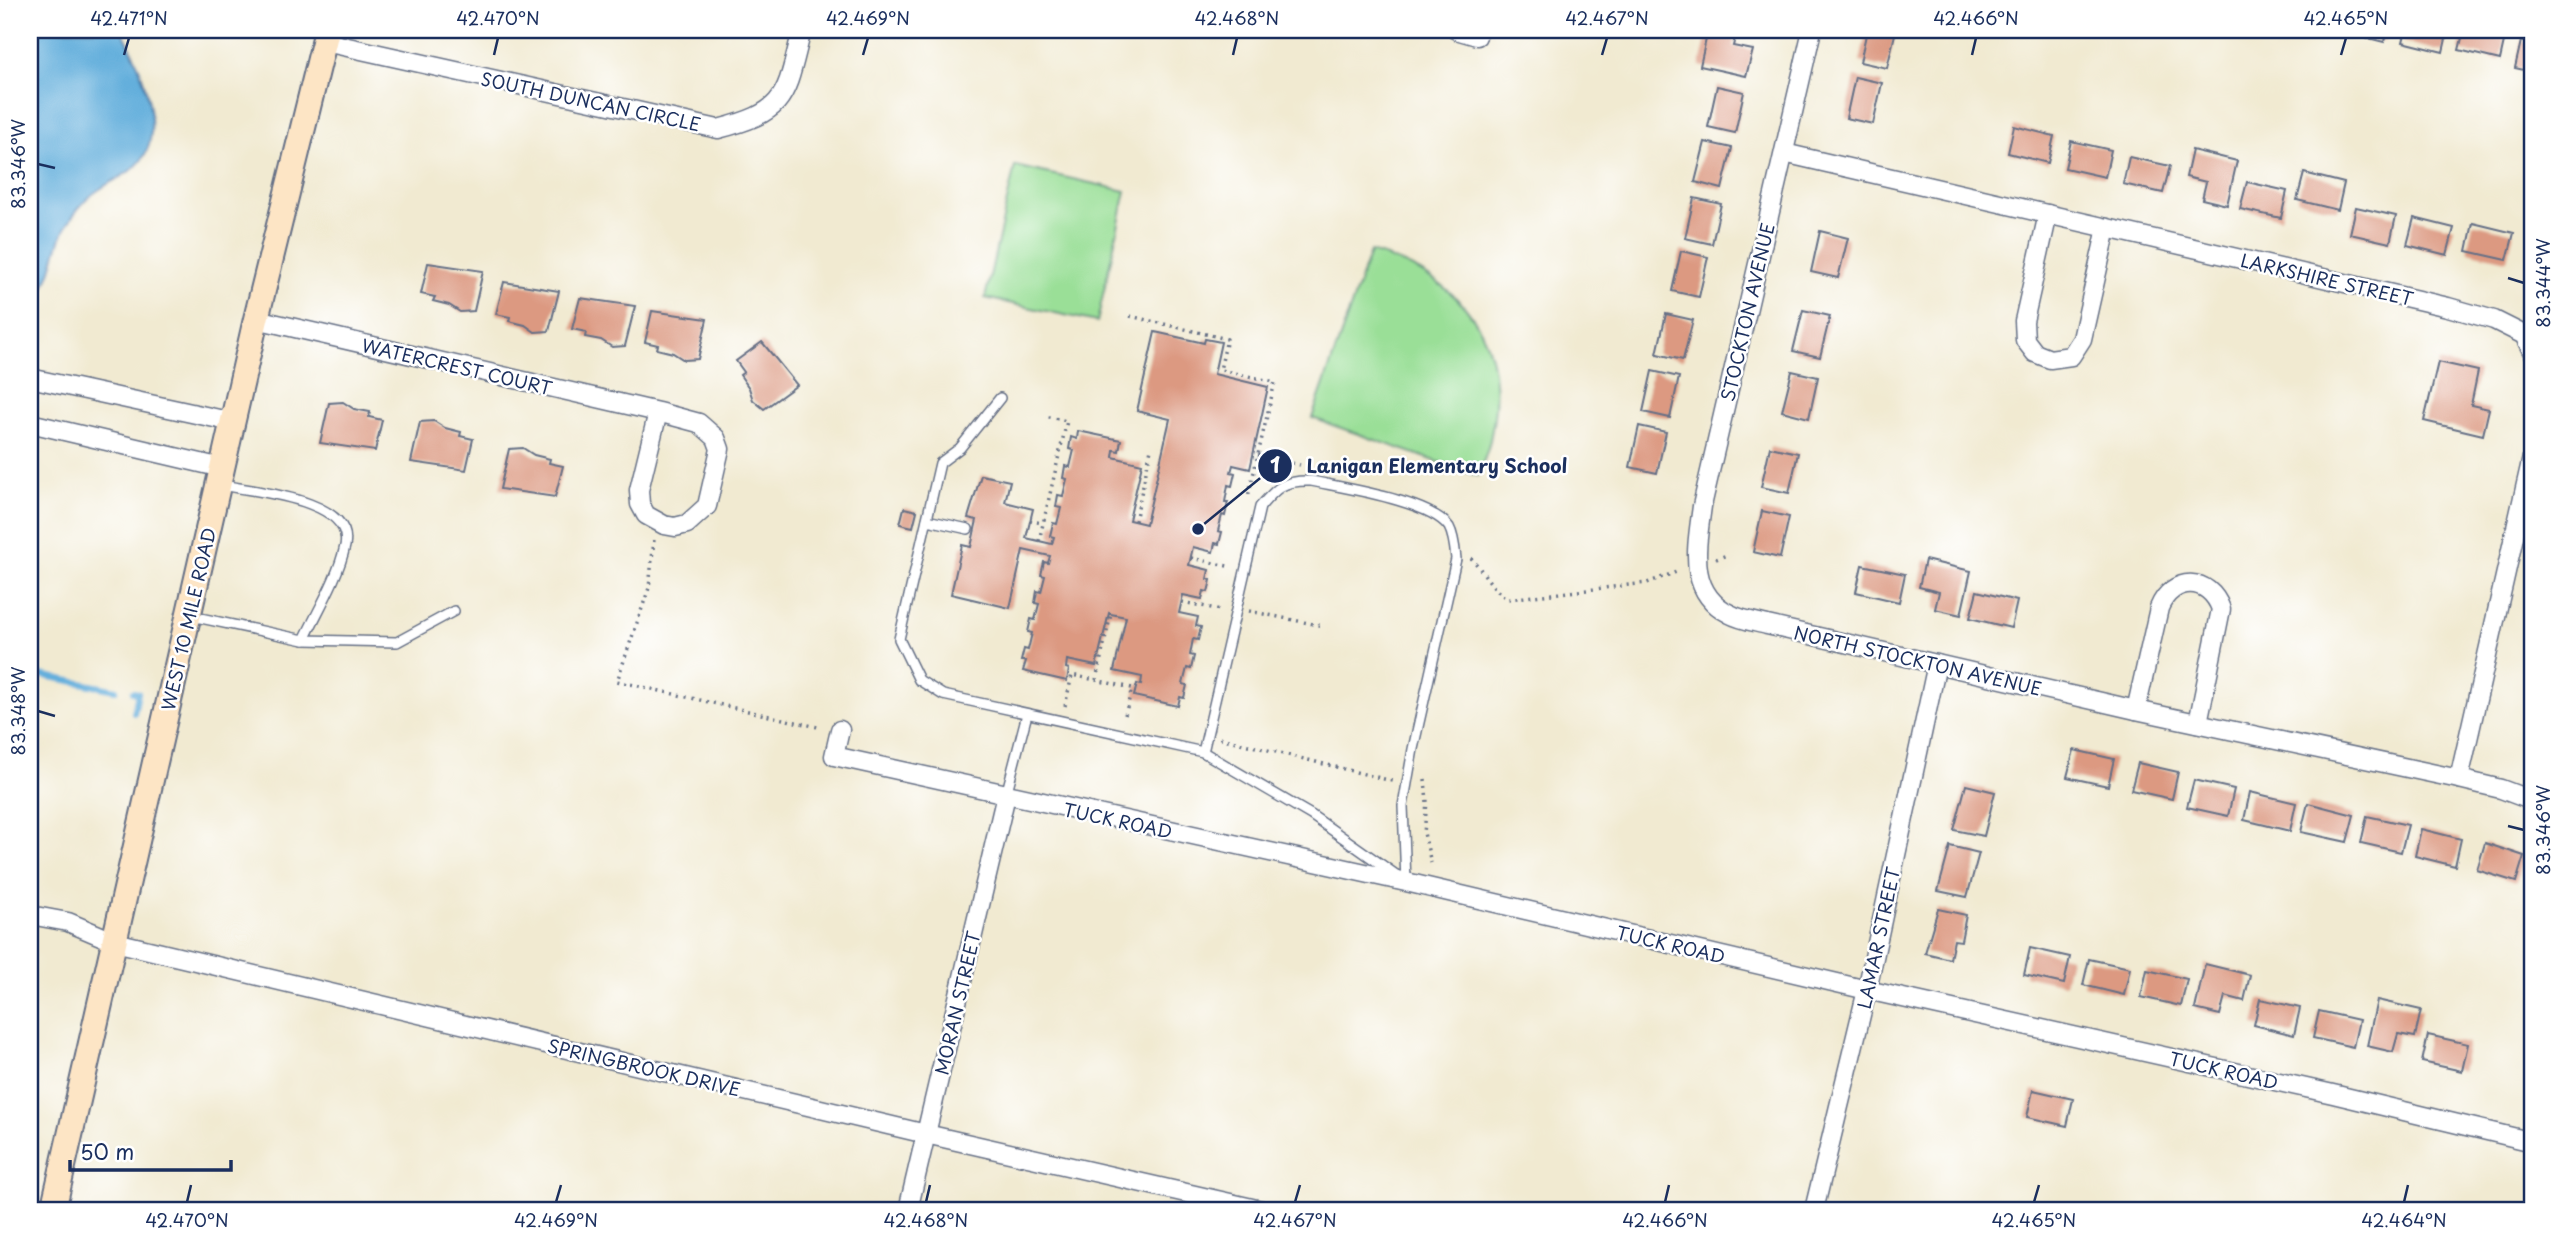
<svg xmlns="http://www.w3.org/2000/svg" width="2563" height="1240" font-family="'Playpen Sans',sans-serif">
	<rect width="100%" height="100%" fill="#fff"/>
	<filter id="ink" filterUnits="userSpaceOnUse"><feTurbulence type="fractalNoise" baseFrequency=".0143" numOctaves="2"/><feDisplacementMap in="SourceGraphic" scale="14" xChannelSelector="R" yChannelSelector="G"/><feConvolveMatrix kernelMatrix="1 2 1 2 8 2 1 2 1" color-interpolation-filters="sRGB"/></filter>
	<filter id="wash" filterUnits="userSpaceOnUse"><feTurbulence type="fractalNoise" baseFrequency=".00686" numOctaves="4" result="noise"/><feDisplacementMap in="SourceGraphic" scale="28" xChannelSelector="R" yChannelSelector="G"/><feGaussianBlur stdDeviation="1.57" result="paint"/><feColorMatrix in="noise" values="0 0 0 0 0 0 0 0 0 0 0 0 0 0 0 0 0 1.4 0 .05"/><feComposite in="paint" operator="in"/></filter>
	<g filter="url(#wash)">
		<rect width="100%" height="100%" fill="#f1ead1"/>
		<g fill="#9adf97" stroke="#5a877a" stroke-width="2">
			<polygon points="1015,166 1126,191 1097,322 985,298"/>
			<path d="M 1370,252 C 1463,278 1513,341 1490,440 C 1488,452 1482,464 1478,476 L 1312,418 Z"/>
		</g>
		<path fill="#63afdc" stroke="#3f6f9d" stroke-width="2" d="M 30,30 L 122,30 C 139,62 170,135 136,166 C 125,176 112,181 100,189 C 90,195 80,206 73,216 C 60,233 57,250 51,270 C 45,287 36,303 30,320 Z"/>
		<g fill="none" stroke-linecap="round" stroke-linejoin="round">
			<g stroke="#63afdc" stroke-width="6">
				<polyline points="30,673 116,690"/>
				<polyline points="133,692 138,693 134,713"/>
			</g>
		</g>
		<g id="blocks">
			<g fill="#dc9981">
				<polygon points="1708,30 1737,30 1733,46 1753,50 1746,76 1700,66"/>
				<polygon points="1867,30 1896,30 1887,68 1860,62"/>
				<polygon points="2344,30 2387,30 2384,42 2344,32"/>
				<polygon points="2406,30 2448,30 2443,52 2403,42"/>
				<polygon points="2464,30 2494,30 2506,33 2500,60 2459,50"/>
				<polygon points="2521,41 2533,44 2533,72 2515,68"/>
				<polygon points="1855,77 1882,83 1873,124 1846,118"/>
				<polygon points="1717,86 1744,92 1735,133 1708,127"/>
				<polygon points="2014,126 2054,136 2048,163 2008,153"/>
				<polygon points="2071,141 2111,150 2105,177 2065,168"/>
				<polygon points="1705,142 1732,148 1722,189 1695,182"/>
				<polygon points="2192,150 2237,161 2227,205 2202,199 2206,182 2186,177"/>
				<polygon points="2129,157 2170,166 2163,193 2123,184"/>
				<polygon points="2304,173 2344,183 2338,210 2297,200"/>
				<polygon points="2247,182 2287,191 2281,218 2240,209"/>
				<polygon points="1694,198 1721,204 1712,244 1685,238"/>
				<polygon points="2356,207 2396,216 2390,243 2350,234"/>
				<polygon points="2414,218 2454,228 2447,255 2407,245"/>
				<polygon points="2473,223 2514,233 2507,260 2467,251"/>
				<polygon points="1820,231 1848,238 1838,278 1811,272"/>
				<polygon points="1681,251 1708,257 1699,297 1672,291"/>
				<polygon points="428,263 483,271 474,311 460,312 449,305 433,301 435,297 421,294"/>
				<polygon points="504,282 559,291 549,331 535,332 525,325 509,321 510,317 496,314"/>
				<polygon points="580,298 635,306 625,346 612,347 601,340 585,337 586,332 572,329"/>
				<polygon points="1803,310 1830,316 1820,357 1793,351"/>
				<polygon points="652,311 707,319 698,359 684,360 673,353 657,349 658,345 645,342"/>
				<polygon points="1666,314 1693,320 1683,360 1657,354"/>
				<polygon points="1155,332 1204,343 1205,339 1221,342 1214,374 1268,387 1250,469 1233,465 1231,472 1235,473 1232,486 1228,485 1225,502 1228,502 1225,516 1222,515 1218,531 1222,532 1219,544 1215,543 1213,552 1193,547 1189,565 1209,570 1207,579 1211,580 1208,592 1204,591 1202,599 1183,595 1179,613 1198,617 1196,626 1201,627 1198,640 1193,639 1190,655 1194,656 1191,669 1187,668 1183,684 1187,685 1184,698 1180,697 1178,706 1134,696 1137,684 1141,685 1142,677 1114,671 1126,617 1111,614 1109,613 1096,666 1067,660 1066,668 1069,669 1067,681 1023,671 1026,661 1021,661 1024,649 1028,650 1032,633 1028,632 1031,619 1035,620 1039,604 1035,603 1037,591 1041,592 1045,576 1041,575 1044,562 1048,563 1050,556 1023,550 1010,608 951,594 962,545 971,547 977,520 968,518 981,475 1010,481 1005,502 1033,509 1026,538 1052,544 1054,537 1050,536 1053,523 1057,524 1061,508 1056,507 1058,495 1063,496 1067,479 1063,478 1065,466 1070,467 1074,450 1069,449 1071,437 1077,439 1078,431 1121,440 1119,451 1114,450 1113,457 1142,464 1129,520 1146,524 1170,419 1137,411"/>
				<polygon points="762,342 797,385 764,409 753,400 749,388 740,375 744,372 736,361"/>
				<polygon points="2438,362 2478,371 2471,405 2489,409 2483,435 2424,421"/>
				<polygon points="1652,371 1679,377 1670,418 1643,412"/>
				<polygon points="1792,371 1818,377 1809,418 1782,411"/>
				<polygon points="343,402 354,409 370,412 369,417 382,420 375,451 320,443 329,403"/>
				<polygon points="434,421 445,428 461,432 460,436 473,439 466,470 411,462 420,422"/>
				<polygon points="1639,426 1666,432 1657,473 1630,467"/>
				<polygon points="1770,447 1798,453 1789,493 1761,487"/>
				<polygon points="523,448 534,455 550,459 549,463 563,466 555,497 500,489 509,449"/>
				<polygon points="904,508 917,511 913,527 900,524"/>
				<polygon points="1762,511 1789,517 1780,558 1753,552"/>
				<polygon points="1925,560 1971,571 1961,615 1935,609 1939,592 1919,587"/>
				<polygon points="1862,565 1905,574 1899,602 1856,592"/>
				<polygon points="1977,591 2017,601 2011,628 1970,618"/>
				<polygon points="2074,750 2114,759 2108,786 2067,777"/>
				<polygon points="2138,763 2178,772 2172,799 2131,790"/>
				<polygon points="2194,780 2234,789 2228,816 2187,807"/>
				<polygon points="1966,785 1995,792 1984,836 1954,830"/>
				<polygon points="2250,792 2296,803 2290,831 2244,820"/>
				<polygon points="2308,803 2354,815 2347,842 2301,832"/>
				<polygon points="2367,816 2408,825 2401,852 2361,843"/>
				<polygon points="2421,829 2461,839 2455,866 2415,856"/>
				<polygon points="2485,843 2524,856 2516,882 2477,870"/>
				<polygon points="1950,846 1979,853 1967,897 1938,891"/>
				<polygon points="1938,909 1966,915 1961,941 1954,940 1950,959 1925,953"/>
				<polygon points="2030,948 2070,957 2064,984 2024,975"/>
				<polygon points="2089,959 2130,968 2124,995 2083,985"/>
				<polygon points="2205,964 2250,975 2244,1001 2225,996 2220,1015 2195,1009"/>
				<polygon points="2147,970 2187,979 2181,1006 2141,997"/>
				<polygon points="2260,999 2300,1008 2294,1035 2254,1025"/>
				<polygon points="2377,1000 2421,1010 2415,1037 2398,1034 2393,1052 2367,1046"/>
				<polygon points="2319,1011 2359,1020 2353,1047 2313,1038"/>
				<polygon points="2428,1035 2468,1044 2462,1071 2422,1062"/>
				<polygon points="2033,1090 2073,1099 2067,1126 2027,1117"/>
			</g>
		</g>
	</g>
	<g filter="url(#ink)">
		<use href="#blocks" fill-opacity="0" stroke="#667086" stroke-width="2"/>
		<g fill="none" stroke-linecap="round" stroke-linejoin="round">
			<defs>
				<g id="lane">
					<polyline points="1000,398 960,448 940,463 899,639 919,680 943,695 1203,752 1311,815 1396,875"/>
					<path d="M 221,485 C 252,491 355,499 345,546 C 338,578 318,610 304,640"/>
					<polyline points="927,520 968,529"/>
					<polyline points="191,616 304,640 397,642 454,611"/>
					<path d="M 1203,752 L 1260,507 C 1277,487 1284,480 1311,481 C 1344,488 1431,501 1449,527 C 1454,536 1455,549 1456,559 L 1413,749 L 1403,806 L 1406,882"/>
					<polyline points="1006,795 1027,714"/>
				</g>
				<g id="street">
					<polyline points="1456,30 1477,36"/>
					<path d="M 1812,30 L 1702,506 C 1697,546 1686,592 1730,614 C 1741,620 1756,622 1767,625 L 2136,710 L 2459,779 L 2501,789 L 2533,801"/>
					<path d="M 325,42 L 718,129 C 789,111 785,96 802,30"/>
					<polyline points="1784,153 2448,307 2494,320 2524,335 2533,353"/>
					<polyline points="2048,214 2024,321 2025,340 2035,353 2050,359 2071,356 2082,339 2107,228"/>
					<polyline points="256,319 658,412 639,490 640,504 646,515 664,525 675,527 687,524 707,506 720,449 716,438 699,423 658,412"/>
					<polyline points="30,378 233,422"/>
					<polyline points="30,423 222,468"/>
					<path d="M 2136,710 L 2159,608 C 2173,575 2209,576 2221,609 L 2198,723"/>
					<polyline points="840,730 834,756 1406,882 1867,990 2333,1094 2533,1142"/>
					<polyline points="2459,779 2533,453"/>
					<polyline points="30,915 68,922 115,942 926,1134 1261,1210"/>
					<polyline points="908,1210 1006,795"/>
					<polyline points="1814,1210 1867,990 1937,664"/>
				</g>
				<polyline id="secondary" points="53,1210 256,319 327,30"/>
			</defs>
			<use href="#lane" stroke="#667086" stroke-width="12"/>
			<use href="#street" stroke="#667086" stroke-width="21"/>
			<use href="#secondary" stroke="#667086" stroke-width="28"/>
			<g stroke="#667086" stroke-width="3.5" stroke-dasharray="2 5" stroke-linecap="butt">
				<polyline points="1130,316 1227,339 1220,370 1275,382 1248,497"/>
				<polyline points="1258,455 1300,465"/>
				<polyline points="1030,521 1043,523"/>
				<polyline points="1135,521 1151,449"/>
				<polyline points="654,540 649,588 617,681 822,728"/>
				<polyline points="1039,541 1067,421 1045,416"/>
				<polyline points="1191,558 1232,567"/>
				<path d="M 1471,558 C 1483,570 1493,591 1508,599 L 1647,583 L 1679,571"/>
				<polyline points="1716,559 1727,555"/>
				<polyline points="1182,602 1221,610"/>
				<polyline points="1249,611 1323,626"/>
				<polyline points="1096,680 1111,614"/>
				<polyline points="1065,706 1072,675 1132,688 1124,719"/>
				<polyline points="1220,738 1392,781"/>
				<polyline points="1425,779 1427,802 1424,833 1431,863"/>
			</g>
			<use href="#lane" stroke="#fff" stroke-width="9"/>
			<use href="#street" stroke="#fff" stroke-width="18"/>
			<use href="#secondary" stroke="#fde5c5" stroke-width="24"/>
		</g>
	</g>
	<path fill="none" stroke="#1b2f5e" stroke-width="2.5" d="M 124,55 L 129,38M 494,55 L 498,38M 863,55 L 868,38M 1233,55 L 1237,38M 1602,55 L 1607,38M 1972,55 L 1976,38M 2341,55 L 2346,38M 38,164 L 55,168M 2508,278 L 2524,283M 38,711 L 55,716M 2508,826 L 2524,830M 187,1202 L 191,1185M 556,1202 L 561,1185M 926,1202 L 930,1185M 1295,1202 L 1300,1185M 1665,1202 L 1669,1185M 2034,1202 L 2039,1185M 2404,1202 L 2408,1185"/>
	<g text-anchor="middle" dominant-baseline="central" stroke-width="5" stroke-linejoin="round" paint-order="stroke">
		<g font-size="18" fill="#1b2f5e" stroke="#fff">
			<text transform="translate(591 101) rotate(12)">SOUTH DUNCAN CIRCLE</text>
			<text transform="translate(2327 279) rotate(13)">LARKSHIRE STREET</text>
			<text transform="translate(1747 312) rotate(-77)">STOCKTON AVENUE</text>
			<text transform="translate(457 366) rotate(13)">WATERCREST COURT</text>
			<text transform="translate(188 619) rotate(-77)">WEST 10 MILE ROAD</text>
			<text transform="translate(1918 660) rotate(13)">NORTH STOCKTON AVENUE</text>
			<text transform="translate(1118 820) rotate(12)">TUCK ROAD</text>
			<text transform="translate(1878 938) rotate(-78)">LAMAR STREET</text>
			<text transform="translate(1671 944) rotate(13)">TUCK ROAD</text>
			<text transform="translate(957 1003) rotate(-77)">MORAN STREET</text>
			<text transform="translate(644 1067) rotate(13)">SPRINGBROOK DRIVE</text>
			<text transform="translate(2224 1070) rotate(13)">TUCK ROAD</text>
		</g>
	</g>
	<path fill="none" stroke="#1b2f5e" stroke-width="2.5" d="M1198 529L1275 466"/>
	<g fill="#1b2f5e" stroke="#fff" stroke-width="2.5">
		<circle cx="1198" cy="529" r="7"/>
		<circle cx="1275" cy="466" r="18"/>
	</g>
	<g font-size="21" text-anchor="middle" font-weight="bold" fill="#fff">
		<text x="1275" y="473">1</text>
	</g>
	<g font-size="19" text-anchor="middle" font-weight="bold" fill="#1b2f5e" stroke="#fff" stroke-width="5" stroke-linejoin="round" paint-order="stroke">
		<text x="1437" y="473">Lanigan Elementary School</text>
	</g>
	<rect width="2563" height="1240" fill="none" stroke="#fff" stroke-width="77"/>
	<path d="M70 1160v10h161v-10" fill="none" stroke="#1b2f5e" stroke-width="3.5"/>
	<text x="80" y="1160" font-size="21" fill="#1b2f5e" stroke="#ffffff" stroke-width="5" paint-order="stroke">50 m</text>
	<rect x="38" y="38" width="2486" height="1164" fill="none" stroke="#1b2f5e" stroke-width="2.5"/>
	<g font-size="18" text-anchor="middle" fill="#1b2f5e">
		<text x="129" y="25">42.471°N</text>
		<text x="498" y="25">42.470°N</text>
		<text x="868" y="25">42.469°N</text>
		<text x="1237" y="25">42.468°N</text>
		<text x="1607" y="25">42.467°N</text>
		<text x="1976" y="25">42.466°N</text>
		<text x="2346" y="25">42.465°N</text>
		<text transform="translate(19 164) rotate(-90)" y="6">83.346°W</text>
		<text transform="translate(2544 283) rotate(-90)" y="6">83.344°W</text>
		<text transform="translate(19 711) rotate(-90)" y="6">83.348°W</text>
		<text transform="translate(2544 830) rotate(-90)" y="6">83.346°W</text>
		<text x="187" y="1227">42.470°N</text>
		<text x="556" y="1227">42.469°N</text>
		<text x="926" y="1227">42.468°N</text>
		<text x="1295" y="1227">42.467°N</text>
		<text x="1665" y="1227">42.466°N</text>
		<text x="2034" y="1227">42.465°N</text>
		<text x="2404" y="1227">42.464°N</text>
	</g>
</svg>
